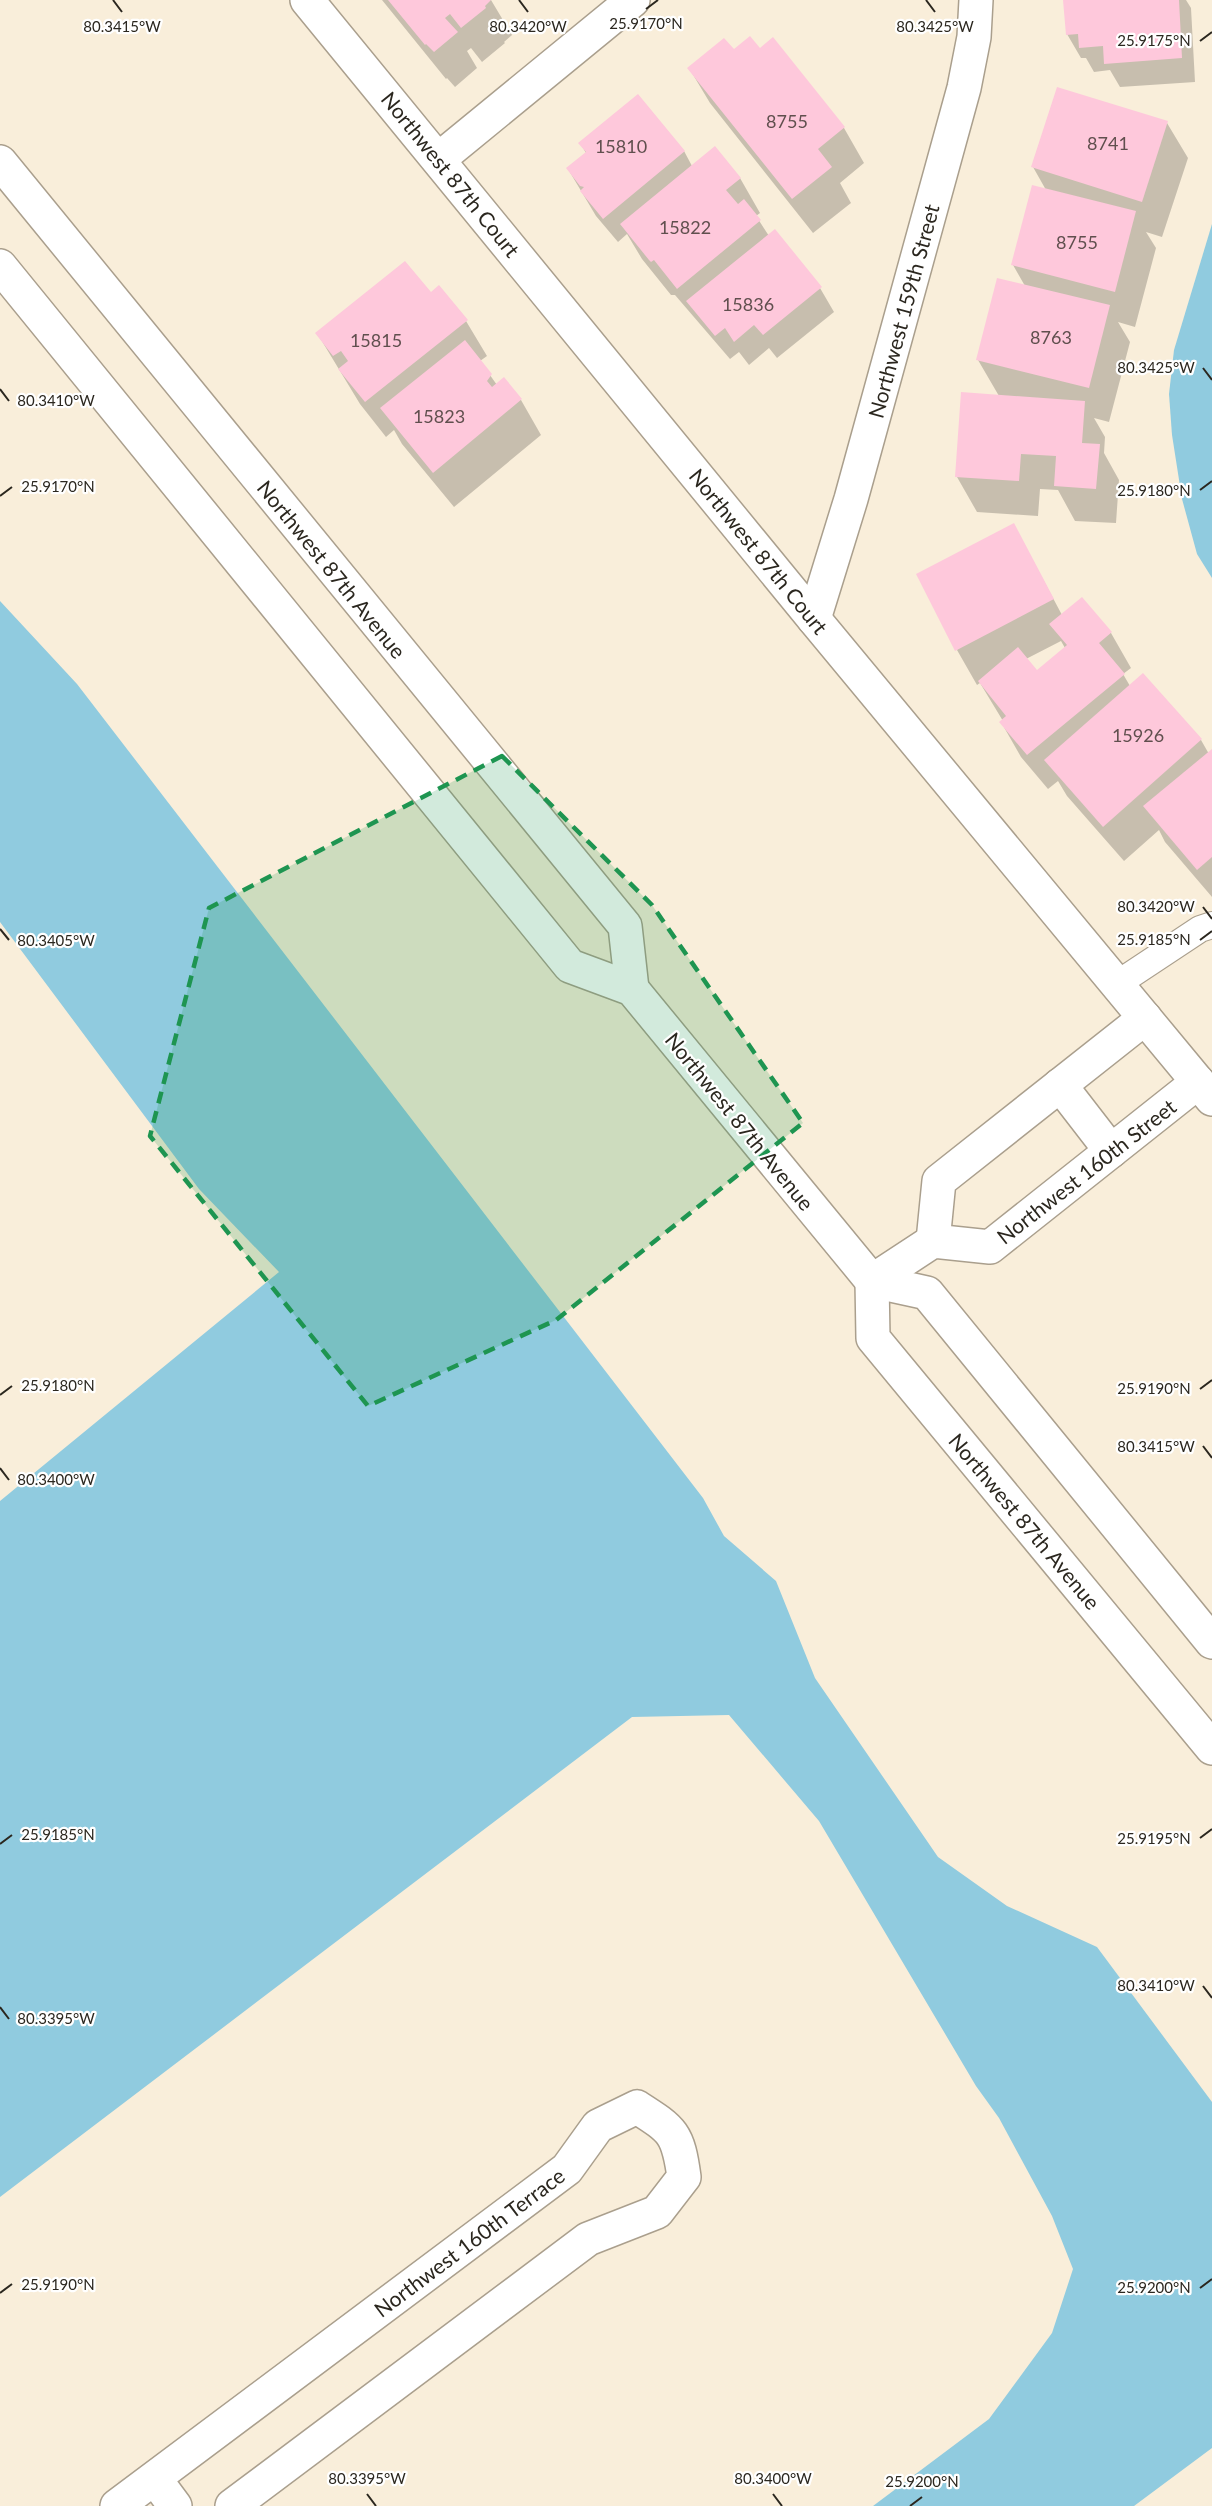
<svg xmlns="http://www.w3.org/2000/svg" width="1212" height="2506" font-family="Lato,sans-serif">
	<rect width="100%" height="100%" fill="#f9eeda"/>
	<g fill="#90cbdf">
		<polygon points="1212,224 1212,578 1197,554 1182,499 1172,435 1169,394 1174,350"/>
		<polygon points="0,601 77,684 703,1498 724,1536 776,1581 815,1678 938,1857 1007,1906 1097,1947 1212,2102 1212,2448 1134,2506 873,2506 989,2419 1052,2333 1073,2269 1052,2216 999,2118 976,2086 819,1821 729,1715 632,1717 0,2197 0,1501 279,1272 199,1189 0,922"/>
	</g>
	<g fill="#0003" fill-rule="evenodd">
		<polygon points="382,0 491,0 512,35 504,42 505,43 482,62 471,48 467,51 477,68 455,87 447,78 446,79"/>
		<polygon points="1065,0 1186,0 1191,8 1195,82 1120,87 1110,70 1094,72 1086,58 1081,58 1067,34"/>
		<polygon points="760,50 844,128 864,163 840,183 851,203 813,233 710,103 689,68 733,51"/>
		<polygon points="1167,123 1188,158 1162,237 1146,232 1156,248 1135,327 1118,322 1130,342 1109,422 1094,418 1105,437 1104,453 1119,480 1116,523 1075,521 1058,490 1040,489 1038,516 977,512 957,477 999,396 978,360 1025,286 1013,265 1046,190 1033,167"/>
		<polygon points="580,143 684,151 692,166 740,178 760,213 756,216 769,236 820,288 834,312 777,358 769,348 749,365 739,352 730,359 675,295 671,295 642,259 627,234 618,242 596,216 568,169 586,153"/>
		<polygon points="430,294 466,321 487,356 480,361 497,385 503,379 521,400 541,435 454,507 402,444 394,430 386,437 360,404 317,333"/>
		<path d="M 1014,525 L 1062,615 L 1082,599 L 1111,633 L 1131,668 L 1123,674 L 1130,686 L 1201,740 L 1209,754 L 1212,751 L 1212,897 L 1165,842 L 1159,830 L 1124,861 L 1067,796 L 1058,781 L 1048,789 L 1021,757 L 1001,722 L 1003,721 L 980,683 L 977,685 L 957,650 ZM 1061,641 L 1065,648 L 1037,672 L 1026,659 Z"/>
	</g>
	<g fill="#fec8db">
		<polygon points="388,0 491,0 485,6 486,8 461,28 450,14 445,18 458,32 434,52 426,44 425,45"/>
		<polygon points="1063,0 1179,0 1182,58 1104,64 1103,46 1079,48 1078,34 1066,35"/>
		<polygon points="750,36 760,48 773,37 845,127 818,149 832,167 792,199 687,68 724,38 734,49"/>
		<polygon points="1057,87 1168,121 1142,202 1031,167"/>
		<polygon points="638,94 685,151 603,219 580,191 584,187 580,186 566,168 586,152 578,143"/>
		<polygon points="715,146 741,178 726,190 738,204 744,199 761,220 677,289 654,260 651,262 649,260 620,224"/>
		<polygon points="1032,185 1136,211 1115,292 1011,265"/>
		<polygon points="775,229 822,287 763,335 754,325 734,342 725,328 715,336 686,301"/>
		<polygon points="405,261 431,292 439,285 468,320 365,402 338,369 348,361 341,351 333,356 315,333"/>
		<polygon points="997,278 1110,305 1089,388 976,360"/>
		<polygon points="465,340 492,374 487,381 492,387 504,377 522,399 433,473 380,408"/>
		<polygon points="961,392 1085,401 1082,443 1100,444 1096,489 1054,486 1056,456 1021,454 1019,481 955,477"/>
		<polygon points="1014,523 1054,599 955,651 916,574"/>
		<polygon points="1082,597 1112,632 1099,643 1125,674 1027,755 999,722 1006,716 978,681 1018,647 1037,670 1067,645 1049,624"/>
		<polygon points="1143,673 1202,739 1103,827 1044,760"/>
		<polygon points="1212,749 1212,857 1197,870 1143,806"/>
	</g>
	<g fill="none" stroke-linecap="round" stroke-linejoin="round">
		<defs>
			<polyline id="lane" points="1117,984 1200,929 1212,925"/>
			<g id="street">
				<polyline points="307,0 814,619 1212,1099"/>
				<polyline points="439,159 633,0"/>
				<polyline points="814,619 851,499 964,88 974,37 976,0"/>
				<polyline points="1060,1085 1111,1151"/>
				<polyline points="933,1241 939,1181 1145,1018"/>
				<polyline points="872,1281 933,1241 990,1247 1198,1082"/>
				<polyline points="155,2479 175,2506"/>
				<path d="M 117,2506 L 567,2169 L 598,2126 L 637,2107 C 673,2130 678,2133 684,2177 L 657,2212 L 588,2239 L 232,2506"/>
			</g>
			<g id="secondary">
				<polyline points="0,162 625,926 632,989"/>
				<polyline points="0,266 570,966 632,989 872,1281 927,1293 1212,1642"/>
				<polyline points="872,1281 873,1338 1212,1748"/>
			</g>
		</defs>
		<use href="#lane" stroke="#aa9f8d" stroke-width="28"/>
		<use href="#street" stroke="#aa9f8d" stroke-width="36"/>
		<use href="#secondary" stroke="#aa9f8d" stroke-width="36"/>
		<use href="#lane" stroke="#fff" stroke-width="26"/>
		<use href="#street" stroke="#fff" stroke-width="33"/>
		<use href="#secondary" stroke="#fff" stroke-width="33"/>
	</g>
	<path fill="#1e9551" fill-opacity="0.2" stroke="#1e9551" stroke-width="4.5" stroke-dasharray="12 8" stroke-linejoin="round" d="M 502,756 L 652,905 L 803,1123 L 556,1320 L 368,1406 L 150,1136 L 209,908 Z"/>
	<path fill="none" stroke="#2b271f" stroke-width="2" d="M 113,0 L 122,12M 519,0 L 528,12M 926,0 L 935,12M 646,9 L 658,0M 1200,41 L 1212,32M 1203,368 L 1212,380M 0,389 L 9,401M 1200,490 L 1212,481M 0,496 L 12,487M 1203,907 L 1212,919M 0,929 L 9,940M 1200,940 L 1212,931M 1200,1389 L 1212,1380M 0,1395 L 12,1386M 1203,1446 L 1212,1458M 0,1468 L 9,1480M 1200,1838 L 1212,1829M 0,1844 L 12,1835M 1203,1986 L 1212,1998M 0,2007 L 9,2019M 1200,2288 L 1212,2279M 0,2293 L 12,2284M 367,2494 L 376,2506M 773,2494 L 782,2506M 910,2506 L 922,2497"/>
	<g text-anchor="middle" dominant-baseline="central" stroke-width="4.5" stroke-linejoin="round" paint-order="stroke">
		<g font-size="18" fill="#604f4e">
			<text x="787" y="121">8755</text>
			<text x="1108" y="143">8741</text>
			<text x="621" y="146">15810</text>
			<text x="685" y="227">15822</text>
			<text x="1077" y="242">8755</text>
			<text x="748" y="304">15836</text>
			<text x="1051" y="337">8763</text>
			<text x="376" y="340">15815</text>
			<text x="439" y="416">15823</text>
			<text x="1138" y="735">15926</text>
		</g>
		<g font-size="21" fill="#2b271f" stroke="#fff">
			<text transform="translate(451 174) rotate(51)">Northwest 87th Court</text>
			<text transform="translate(903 311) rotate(-75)">Northwest 159th Street</text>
			<text transform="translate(759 551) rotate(51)">Northwest 87th Court</text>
			<text transform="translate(332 569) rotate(51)">Northwest 87th Avenue</text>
			<text transform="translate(740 1121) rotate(51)">Northwest 87th Avenue</text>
			<text transform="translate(1086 1171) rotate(-38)">Northwest 160th Street</text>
			<text transform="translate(1025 1521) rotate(50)">Northwest 87th Avenue</text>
			<text transform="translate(469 2242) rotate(-37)">Northwest 160th Terrace</text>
		</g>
	</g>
	<g font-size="15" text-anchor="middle" fill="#2b271f" stroke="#fff" stroke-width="4.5" stroke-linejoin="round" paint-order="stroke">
		<text x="646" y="29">25.9170°N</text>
		<text x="122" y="32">80.3415°W</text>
		<text x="935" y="32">80.3425°W</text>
		<text x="528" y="32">80.3420°W</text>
		<text x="1154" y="46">25.9175°N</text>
		<text x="1156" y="373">80.3425°W</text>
		<text x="56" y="406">80.3410°W</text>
		<text x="58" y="492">25.9170°N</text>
		<text x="1154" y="496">25.9180°N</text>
		<text x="1156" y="912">80.3420°W</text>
		<text x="1154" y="945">25.9185°N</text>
		<text x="56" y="946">80.3405°W</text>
		<text x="58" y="1391">25.9180°N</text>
		<text x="1154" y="1394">25.9190°N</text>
		<text x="1156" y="1452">80.3415°W</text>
		<text x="56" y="1485">80.3400°W</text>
		<text x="58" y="1840">25.9185°N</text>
		<text x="1154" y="1844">25.9195°N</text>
		<text x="1156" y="1991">80.3410°W</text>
		<text x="56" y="2024">80.3395°W</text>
		<text x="58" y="2290">25.9190°N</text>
		<text x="1154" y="2293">25.9200°N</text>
		<text x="367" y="2484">80.3395°W</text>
		<text x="773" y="2484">80.3400°W</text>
		<text x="922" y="2487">25.9200°N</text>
	</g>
</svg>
